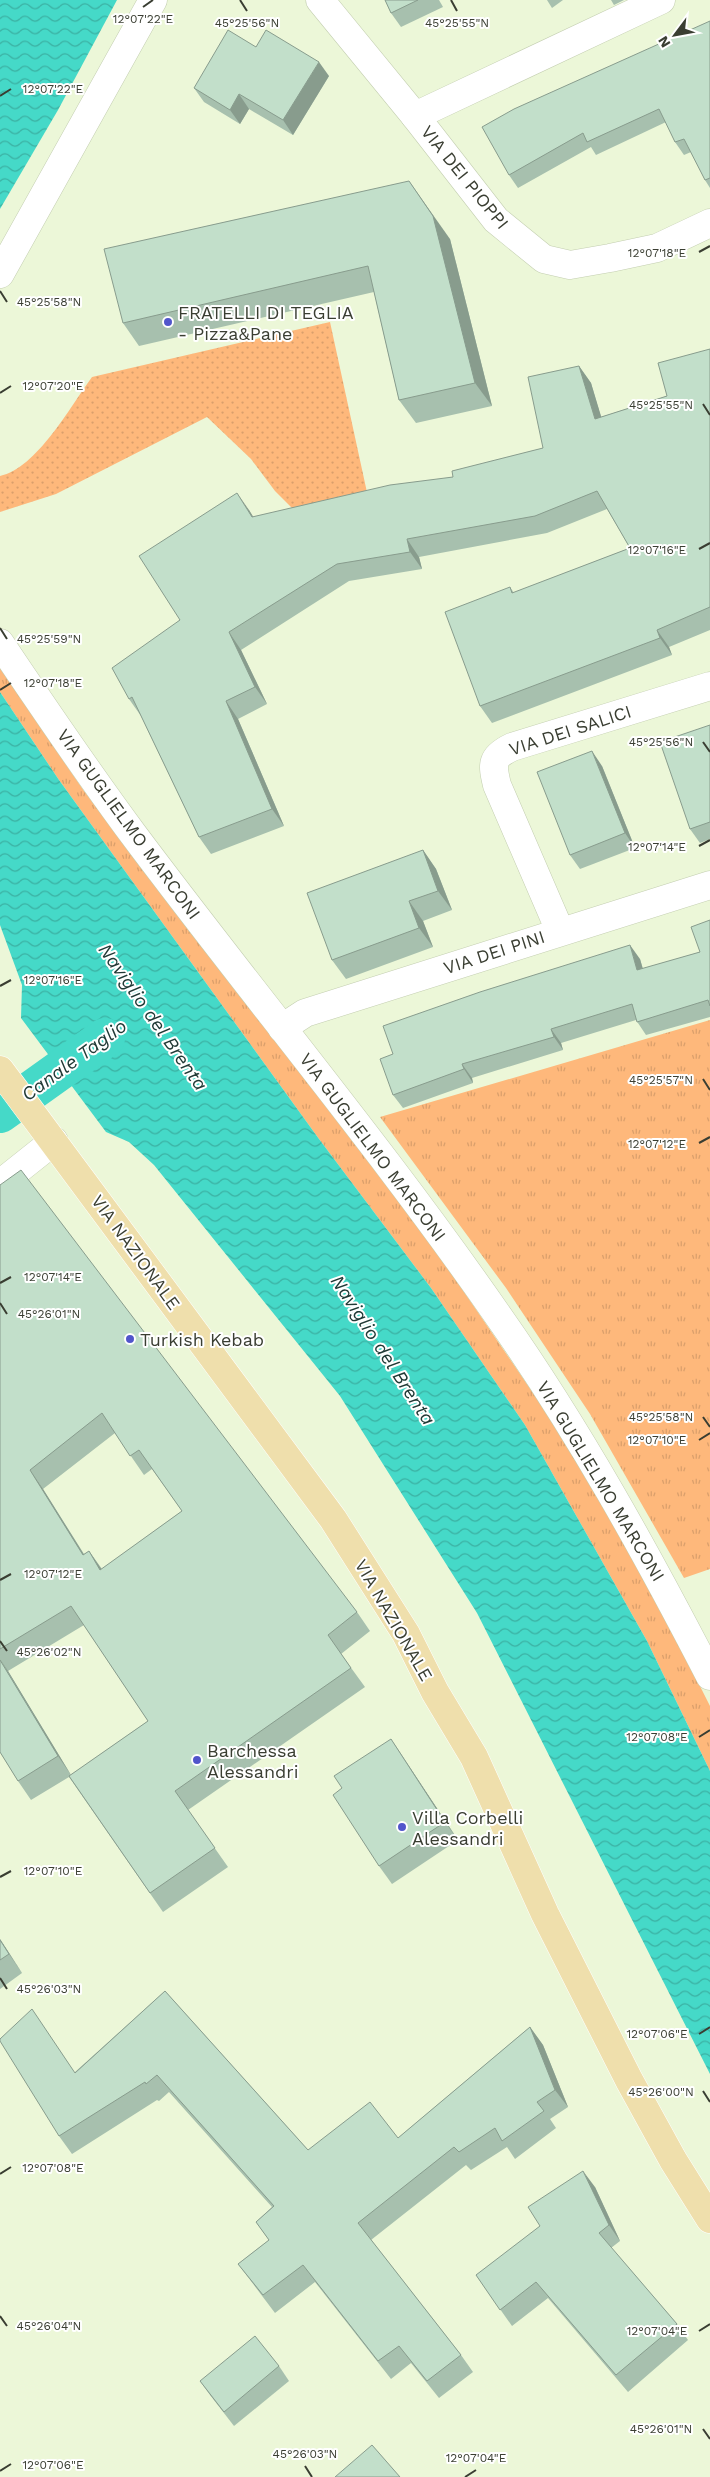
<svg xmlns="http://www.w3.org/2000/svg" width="710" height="2477" font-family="'Work Sans',sans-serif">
	<defs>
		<pattern id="grass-tufts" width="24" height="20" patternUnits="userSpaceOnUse" patternTransform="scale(1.25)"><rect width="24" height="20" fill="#feb87b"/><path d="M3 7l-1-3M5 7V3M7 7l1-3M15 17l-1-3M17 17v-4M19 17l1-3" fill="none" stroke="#da9f6b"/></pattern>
		<pattern id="garden-dots" width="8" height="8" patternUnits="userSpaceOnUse" patternTransform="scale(1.25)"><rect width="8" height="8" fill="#feb87b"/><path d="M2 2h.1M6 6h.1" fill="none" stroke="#da9f6b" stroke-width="1.8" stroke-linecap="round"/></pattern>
		<pattern id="water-waves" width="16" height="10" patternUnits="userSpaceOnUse" patternTransform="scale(1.25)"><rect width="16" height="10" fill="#45d9c8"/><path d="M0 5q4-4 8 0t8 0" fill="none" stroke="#3bb1a3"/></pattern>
	</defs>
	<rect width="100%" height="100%" fill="#ecf7d8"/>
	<g fill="url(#grass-tufts)">
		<polygon points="0,668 84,791 432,1245 576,1456 636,1559 710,1706 710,1771 647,1641 525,1425 431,1288 319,1139 59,780 0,692"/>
		<polygon points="710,1020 710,1569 684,1578 590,1414 506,1288 380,1117"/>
	</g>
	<path fill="url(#garden-dots)" d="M 330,322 L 368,497 L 295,511 L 275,491 L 251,459 L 207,417 L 56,494 L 0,512 L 0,476 C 37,468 70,407 92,377 Z"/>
	<g fill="url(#water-waves)">
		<polygon points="0,0 117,0 58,110 0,209"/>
		<polygon points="0,692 59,780 319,1139 431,1288 525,1425 647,1641 710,1771 710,2074 477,1613 340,1396 154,1165 129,1142 106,1132 21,1018 22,985 0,925"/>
	</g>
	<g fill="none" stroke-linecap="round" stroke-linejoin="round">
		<polyline stroke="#45d9c8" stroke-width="40" points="0,1113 105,1038"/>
		<defs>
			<g id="street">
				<polyline points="320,0 415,116 496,220 544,259 570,265 610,258 657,248 710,223"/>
				<polyline points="415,116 661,0"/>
				<polyline points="0,274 153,0"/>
				<path d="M 0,643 C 43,707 87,772 133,834 C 254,996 384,1151 499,1317 C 579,1431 646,1552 710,1676"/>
				<path d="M 560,931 L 497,785 C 492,764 491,757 512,747 L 710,686"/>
				<polyline points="282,1028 305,1013 710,885"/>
				<polyline points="0,1184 54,1141"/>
			</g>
			<polyline id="primary" points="0,1070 333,1519 406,1634 435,1692 474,1757 545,1914 629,2080 673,2160 710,2219"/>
		</defs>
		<use href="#street" stroke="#c3ceb0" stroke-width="29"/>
		<use href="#primary" stroke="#fff" stroke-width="29"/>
		<use href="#street" stroke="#fff" stroke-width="28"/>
		<use href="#primary" stroke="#efdfac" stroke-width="28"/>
	</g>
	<g fill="#a7c0ae" fill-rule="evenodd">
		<polygon points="385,0 439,0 443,7 401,27 391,13"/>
		<polygon points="547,0 563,0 552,8"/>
		<polygon points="611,0 624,0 614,5"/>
		<polygon points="710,21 710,188 705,180 691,152 684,155 675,142 666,122 596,155 591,147 518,188 509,175"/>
		<polygon points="329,76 293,135 249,109 240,124 204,102 194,88"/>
		<polygon points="450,239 492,406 416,423 399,400 374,292 139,346 123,323"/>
		<polygon points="710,349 710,630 669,647 672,655 492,723 480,706 510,587 514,593 630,548 607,509 547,533 419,557 422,569 349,581 241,650 267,704 238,719 284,826 211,854 199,837 141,716 129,699 249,510 253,517 453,477 543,448 579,366 591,383 601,417 667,396"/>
		<polygon points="710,725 710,839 700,843 690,829"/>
		<polygon points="602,766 635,848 580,869 570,855"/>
		<polygon points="423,850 436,869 452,910 423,921 433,947 346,979 332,960"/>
		<polygon points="710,920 710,1017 646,1035 636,1020 561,1043 563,1050 472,1078 473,1083 403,1108 393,1095 640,959 643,969 700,952"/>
		<path d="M 0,1185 L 357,1612 L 370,1631 L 341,1654 L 365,1687 L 188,1810 L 228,1867 L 163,1912 L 69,1777 L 31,1800 L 18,1781 L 0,1752 ZM 115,1433 L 144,1475 L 152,1469 L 182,1511 L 102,1569 L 89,1551 L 84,1554 L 43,1489 ZM 84,1625 L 148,1721 L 71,1775 L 8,1671 Z"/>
		<polygon points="391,1739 458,1840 392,1884 379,1866 342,1788"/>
		<polygon points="0,1939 22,1973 0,1989"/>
		<polygon points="165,1991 308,2150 398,2138 530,2027 543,2045 568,2107 550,2119 556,2128 515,2159 507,2147 471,2170 466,2165 371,2240 461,2355 473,2372 439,2398 411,2363 391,2379 315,2282 275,2313 238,2264 269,2240 256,2222 272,2207 169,2092 159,2101 157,2100 72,2154 59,2136 75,2072"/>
		<polygon points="595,2187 620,2241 611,2248 677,2324 688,2340 628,2392 548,2298 512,2326 476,2275"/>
		<polygon points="279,2366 289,2381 234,2426 210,2395 200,2381"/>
	</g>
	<g fill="#889c8d">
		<polygon points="319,62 329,76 293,135 283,120"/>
		<polygon points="239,94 249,109 240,124 230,110"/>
		<polygon points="409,181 450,239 492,406 475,383"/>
		<polygon points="579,366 591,383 607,436 595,419"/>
		<polygon points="237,493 249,510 264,534 252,517"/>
		<polygon points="407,539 419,557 422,569 410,552"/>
		<polygon points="657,630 669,647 672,655 660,638"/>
		<polygon points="229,632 241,650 267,704 255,687"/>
		<polygon points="226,701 238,719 284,826 272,809"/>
		<polygon points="592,751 602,766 635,848 625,833"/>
		<polygon points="423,850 436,869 452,910 438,891"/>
		<polygon points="409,901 423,921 433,947 419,928"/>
		<polygon points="630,945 640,959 647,984 637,970"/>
		<polygon points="551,1029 561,1043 563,1050 554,1037"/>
		<polygon points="462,1064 472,1078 473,1083 464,1069"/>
		<polygon points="30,1470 43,1489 96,1574 83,1555"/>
		<polygon points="89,1551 102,1570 100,1570"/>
		<polygon points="0,1659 8,1671 71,1775 58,1756"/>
		<polygon points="391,1739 403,1757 458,1840 445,1822"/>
		<polygon points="0,1939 22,1973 9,1954 0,1940"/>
		<polygon points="530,2027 543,2045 568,2107 555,2090"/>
		<polygon points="583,2171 595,2187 620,2241 609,2225"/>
	</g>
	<g fill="#c2dfca" stroke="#889c8d" fill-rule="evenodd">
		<polygon points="385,0 418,0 391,13"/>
		<polygon points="710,21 710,178 705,180 684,139 675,142 659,109 587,142 583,133 509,175 482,127 514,109"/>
		<polygon points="228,30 256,47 266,30 319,62 283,120 239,94 230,110 194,88"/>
		<polygon points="409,181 433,216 475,383 399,400 368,266 123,323 104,249"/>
		<polygon points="710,349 710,607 657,630 660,638 480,706 445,612 510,587 512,593 630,548 597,491 535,516 407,539 410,552 337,564 229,632 255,687 226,701 272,809 199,837 132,697 129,699 112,668 180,620 139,556 237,493 252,517 390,485 453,477 452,471 543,448 528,377 579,366 595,419 667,396 658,363"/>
		<polygon points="710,725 710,822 690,829 660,742"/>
		<polygon points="592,751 625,833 570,855 537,772"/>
		<polygon points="423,850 438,891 409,901 419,928 332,960 307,893"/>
		<polygon points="710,920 710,1006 708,1000 637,1022 632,1004 551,1029 554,1037 462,1064 464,1069 393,1095 380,1059 393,1054 383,1026 480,992 630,945 637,970 700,952 691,927"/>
		<path d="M 21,1170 L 357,1612 L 328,1635 L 351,1668 L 175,1791 L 215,1848 L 150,1893 L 69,1776 L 148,1721 L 71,1606 L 0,1649 L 0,1185 ZM 102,1413 L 130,1456 L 139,1450 L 182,1511 L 100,1570 L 89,1551 L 83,1555 L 30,1470 Z"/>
		<polygon points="0,1660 58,1756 18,1781 0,1752"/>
		<polygon points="391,1739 445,1822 379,1866 333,1795 342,1788 334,1776"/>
		<polygon points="0,1940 9,1954 0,1960"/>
		<polygon points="165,1991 308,2150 370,2102 398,2138 530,2027 555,2090 537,2102 544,2111 502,2141 495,2128 459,2152 454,2147 358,2223 461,2355 427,2381 399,2346 378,2361 303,2265 263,2295 238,2264 269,2240 256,2222 274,2206 157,2075 146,2084 145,2082 59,2136 0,2041 0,2039 32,2009 75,2073"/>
		<polygon points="583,2171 609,2225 599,2233 677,2324 616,2375 536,2282 500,2310 476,2275 540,2226 528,2207"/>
		<polygon points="255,2336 279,2366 224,2412 200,2381"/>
		<polygon points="372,2445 400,2477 335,2477"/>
	</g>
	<path fill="none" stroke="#3a3e32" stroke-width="2" d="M 240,0 L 247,11M 451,0 L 457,11M 143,7 L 153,0M 0,96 L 11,89M 699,252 L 710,246M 0,291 L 7,302M 0,393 L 11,386M 703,404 L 710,415M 699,549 L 710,543M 0,628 L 7,639M 0,690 L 11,683M 703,742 L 710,752M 699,846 L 710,840M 0,986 L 11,980M 703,1079 L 710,1090M 699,1143 L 710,1137M 0,1283 L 11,1277M 0,1303 L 7,1314M 703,1417 L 710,1427M 699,1440 L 710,1433M 0,1580 L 11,1574M 0,1641 L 7,1651M 699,1737 L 710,1730M 0,1877 L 11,1871M 0,1978 L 7,1989M 699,2034 L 710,2027M 703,2091 L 710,2102M 0,2174 L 11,2167M 0,2316 L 7,2326M 699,2331 L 710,2324M 703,2429 L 710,2439M 305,2466 L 312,2477M 0,2471 L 11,2464M 465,2477 L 476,2470"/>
	<g fill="#5155cb" stroke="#fff" stroke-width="2">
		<circle cx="168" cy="322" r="5"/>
		<circle cx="130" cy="1339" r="5"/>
		<circle cx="197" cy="1760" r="5"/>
		<circle cx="402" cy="1827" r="5"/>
	</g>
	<g text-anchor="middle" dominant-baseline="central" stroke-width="4" stroke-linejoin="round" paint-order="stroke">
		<g font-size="18" fill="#3a3e32" stroke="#fff">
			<text transform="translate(465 177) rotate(51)">VIA DEI PIOPPI</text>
			<text transform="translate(570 730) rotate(-18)">VIA DEI SALICI</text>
			<text transform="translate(129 824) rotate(54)">VIA GUGLIELMO MARCONI</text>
			<text transform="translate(494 952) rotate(-18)">VIA DEI PINI</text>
			<text transform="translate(373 1147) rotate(53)">VIA GUGLIELMO MARCONI</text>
			<text transform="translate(136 1252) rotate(54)">VIA NAZIONALE</text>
			<text transform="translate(601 1481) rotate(59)">VIA GUGLIELMO MARCONI</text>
			<text transform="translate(394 1620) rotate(60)">VIA NAZIONALE</text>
		</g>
		<g font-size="18" fill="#3a3e32" stroke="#fff" text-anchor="start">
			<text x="178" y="312">FRATELLI DI TEGLIA<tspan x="178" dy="21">- Pizza&amp;Pane</tspan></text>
			<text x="140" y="1339">Turkish Kebab</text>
			<text x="207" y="1750">Barchessa<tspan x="207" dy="21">Alessandri</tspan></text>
			<text x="412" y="1817">Villa Corbelli<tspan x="412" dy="21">Alessandri</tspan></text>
		</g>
		<g font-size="19" font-style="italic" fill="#213a36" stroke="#fff">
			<text transform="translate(153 1017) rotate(55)">Naviglio del Brenta</text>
			<text transform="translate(74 1060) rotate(-36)">Canale Taglio</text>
			<text transform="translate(383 1350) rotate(57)">Naviglio del Brenta</text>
		</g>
	</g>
	<g font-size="12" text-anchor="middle" fill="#3a3e32" stroke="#fff" stroke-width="4" stroke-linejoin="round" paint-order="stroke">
		<text x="143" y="23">12°07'22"E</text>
		<text x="247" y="27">45°25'56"N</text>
		<text x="457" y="27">45°25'55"N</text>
		<text x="53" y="93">12°07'22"E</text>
		<text x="657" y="257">12°07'18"E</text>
		<text x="49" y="306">45°25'58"N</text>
		<text x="53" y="390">12°07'20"E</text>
		<text x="661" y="409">45°25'55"N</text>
		<text x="657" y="554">12°07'16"E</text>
		<text x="49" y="643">45°25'59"N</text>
		<text x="53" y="687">12°07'18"E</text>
		<text x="661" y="746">45°25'56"N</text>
		<text x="657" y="851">12°07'14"E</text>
		<text x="53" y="984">12°07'16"E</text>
		<text x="661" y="1084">45°25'57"N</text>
		<text x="657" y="1148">12°07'12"E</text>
		<text x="53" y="1281">12°07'14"E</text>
		<text x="49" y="1318">45°26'01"N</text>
		<text x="661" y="1421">45°25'58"N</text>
		<text x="657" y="1444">12°07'10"E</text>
		<text x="53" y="1578">12°07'12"E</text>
		<text x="49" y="1656">45°26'02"N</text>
		<text x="657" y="1741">12°07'08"E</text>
		<text x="53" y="1875">12°07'10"E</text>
		<text x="49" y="1993">45°26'03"N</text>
		<text x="657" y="2038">12°07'06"E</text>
		<text x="661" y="2096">45°26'00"N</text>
		<text x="53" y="2172">12°07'08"E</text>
		<text x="49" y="2330">45°26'04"N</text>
		<text x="657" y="2335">12°07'04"E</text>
		<text x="661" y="2433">45°26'01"N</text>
		<text x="305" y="2458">45°26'03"N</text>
		<text x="476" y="2462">12°07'04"E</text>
		<text x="53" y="2469">12°07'06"E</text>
	</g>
	<g transform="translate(675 35) rotate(238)" stroke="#ffffff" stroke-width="4" paint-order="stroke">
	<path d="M0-4L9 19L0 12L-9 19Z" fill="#3a3e32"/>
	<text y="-8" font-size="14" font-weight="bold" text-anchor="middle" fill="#3a3e32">N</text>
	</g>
</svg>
